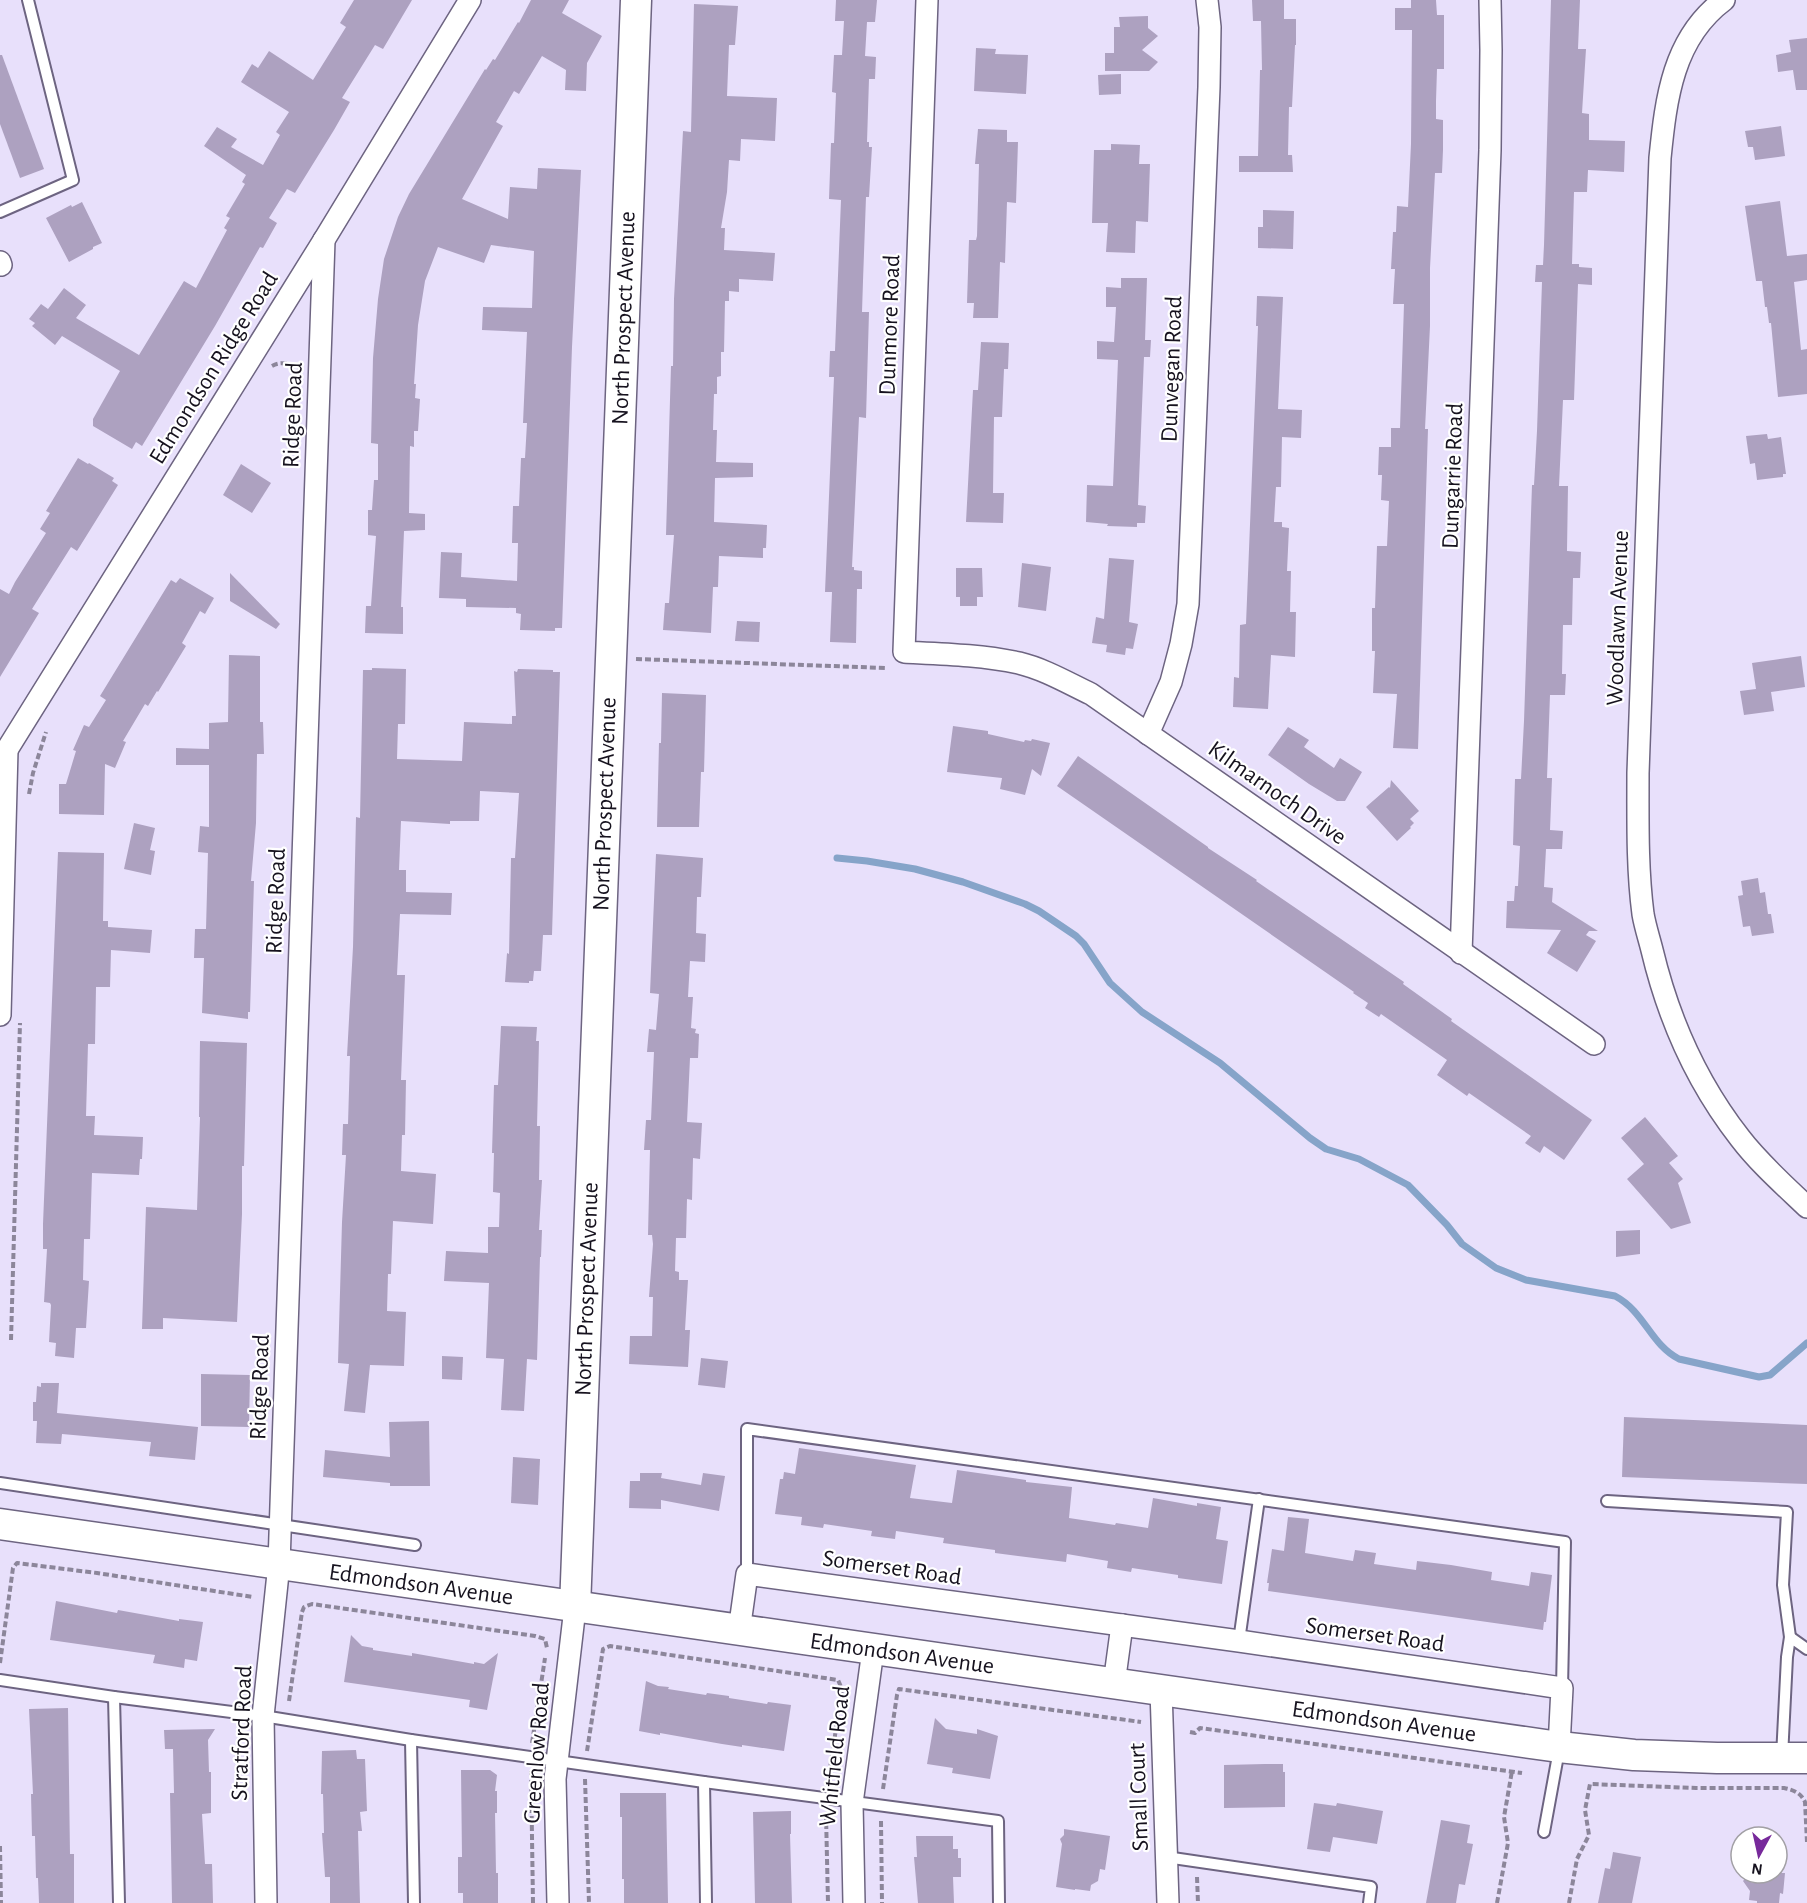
<svg xmlns="http://www.w3.org/2000/svg" width="1807" height="1903" font-family="'Alegreya Sans',sans-serif">
	<rect width="100%" height="100%" fill="#e8e0fb"/>
	<g fill="none" stroke-linecap="round" stroke-linejoin="round">
		<path stroke="#86a4c9" stroke-width="7" d="M 837,858 L 867,861 L 915,869 L 963,882 L 1025,904 L 1039,911 L 1076,936 L 1084,944 L 1110,983 L 1142,1012 L 1220,1063 L 1310,1138 L 1326,1149 L 1359,1159 L 1408,1185 L 1447,1225 L 1462,1244 L 1496,1268 L 1526,1280 L 1615,1296 C 1645,1312 1650,1344 1679,1359 L 1759,1377 L 1770,1375 L 1807,1343"/>
	</g>
	<g fill="#ada1c0">
		<polygon points="354,0 412,0 383,49 375,45 342,98 350,102 334,130 295,193 287,189 269,218 277,223 263,248 260,247 215,326 142,446 136,442 132,449 93,426 93,419 120,371 62,336 55,345 32,326 35,323 29,319 41,304 48,309 64,288 86,305 76,318 139,355 184,281 196,288 227,230 224,228 230,218 226,216 245,184 242,182 246,175 204,146 217,127 237,139 231,147 263,165 280,135 276,132 289,112 241,82 252,64 258,68 269,51 313,80 346,27 340,23"/>
		<polygon points="531,0 569,0 562,13 602,36 587,63 586,91 565,90 566,70 542,56 519,94 514,91 496,122 503,126 462,199 508,219 510,187 537,189 538,168 581,170 572,347 562,628 555,628 555,631 520,630 521,614 516,613 516,608 466,607 466,599 439,598 441,552 462,553 461,577 517,581 518,543 512,543 513,506 519,506 521,458 525,458 527,423 523,423 527,332 482,330 483,307 532,308 534,251 491,245 484,263 438,247 425,281 418,325 414,384 416,384 415,398 420,399 418,431 414,431 414,447 410,446 409,513 425,514 425,530 404,531 401,607 403,607 403,634 365,633 366,606 371,606 376,536 368,535 368,510 372,510 374,480 378,480 378,444 371,443 373,358 378,299 384,259 398,217 409,194 485,69 486,70 493,59 495,60 518,22 519,23"/>
		<polygon points="836,0 877,0 875,22 867,22 865,56 876,57 875,79 869,79 867,142 869,142 869,147 872,147 869,197 866,197 863,281 862,312 869,312 866,418 859,417 852,567 854,567 854,570 862,571 862,589 857,589 856,643 830,642 832,592 825,592 834,377 829,377 830,351 835,351 841,200 829,199 831,143 834,143 836,93 832,92 834,55 842,55 844,21 835,21"/>
		<polygon points="1252,0 1284,0 1284,19 1296,19 1296,45 1295,45 1292,107 1289,107 1288,155 1292,155 1293,172 1239,172 1239,156 1258,156 1260,70 1262,70 1261,21 1253,21"/>
		<polygon points="1411,0 1436,0 1437,15 1444,15 1444,69 1437,69 1436,101 1436,119 1443,120 1443,150 1442,173 1435,173 1430,268 1430,326 1425,429 1428,429 1418,749 1393,748 1397,694 1373,693 1375,651 1372,651 1372,608 1375,608 1377,546 1387,546 1389,501 1381,500 1382,475 1378,475 1379,447 1391,447 1391,428 1400,428 1404,304 1393,304 1395,269 1391,269 1393,232 1396,232 1397,206 1408,207 1411,144 1412,30 1395,30 1395,8 1411,8"/>
		<polygon points="1551,0 1580,0 1578,49 1586,49 1582,113 1589,114 1589,140 1625,141 1624,172 1588,170 1587,192 1574,192 1572,264 1579,264 1579,267 1592,268 1592,285 1578,284 1574,400 1563,400 1559,486 1568,486 1567,551 1581,552 1580,578 1573,578 1572,625 1563,625 1562,674 1566,674 1565,695 1550,695 1547,778 1552,778 1550,830 1563,831 1562,849 1546,849 1544,887 1553,888 1552,902 1598,931 1589,931 1586,935 1596,941 1577,972 1547,953 1561,930 1506,928 1507,901 1514,901 1515,886 1518,886 1520,846 1513,845 1515,779 1521,779 1524,721 1532,485 1534,485 1537,431 1542,282 1535,282 1536,265 1543,265 1544,245"/>
		<polygon points="694,4 738,6 735,45 729,45 727,96 777,98 775,141 741,139 740,161 729,160 727,192 721,228 725,228 724,250 775,253 773,281 739,279 739,292 729,291 729,301 725,301 724,352 721,352 721,376 717,377 717,394 714,394 713,430 717,430 716,462 753,463 753,477 715,478 714,522 767,525 766,548 763,548 763,558 719,556 718,587 713,587 711,633 663,630 665,603 669,603 674,535 666,535 671,366 673,366 674,299 683,131 691,132"/>
		<polygon points="1148,16 1148,28 1158,36 1142,50 1158,62 1149,71 1105,71 1105,53 1114,53 1114,27 1120,27 1119,17"/>
		<polygon points="1807,38 1807,90 1796,90 1793,70 1778,72 1776,55 1791,52 1789,40"/>
		<polygon points="976,48 996,49 995,54 1028,55 1026,94 974,91"/>
		<polygon points="0,55 2,55 44,169 20,178 0,124"/>
		<polygon points="1121,74 1121,94 1099,95 1098,75"/>
		<polygon points="1781,126 1785,156 1755,160 1753,147 1748,147 1745,131"/>
		<polygon points="978,129 1007,130 1007,142 1018,142 1016,203 1007,202 1005,263 1000,262 998,318 973,318 974,303 967,303 969,240 976,240 977,236 979,164 975,164"/>
		<polygon points="1111,144 1140,145 1139,164 1150,164 1148,222 1136,221 1135,253 1106,252 1108,223 1092,223 1094,150 1111,150"/>
		<polygon points="1780,201 1787,256 1807,254 1807,280 1794,282 1801,350 1807,349 1807,394 1778,397 1771,323 1769,323 1767,307 1765,307 1762,281 1756,281 1745,206"/>
		<polygon points="82,202 102,243 93,247 93,249 69,262 46,218 71,205 72,207"/>
		<polygon points="1263,210 1294,211 1293,249 1258,248 1258,227 1263,227"/>
		<polygon points="1121,278 1147,278 1145,340 1151,340 1150,357 1144,357 1138,505 1146,506 1145,523 1137,523 1137,527 1107,526 1108,524 1086,522 1087,485 1113,486 1118,360 1097,359 1097,341 1114,342 1116,307 1106,307 1106,287 1121,288"/>
		<polygon points="1257,296 1283,297 1278,409 1302,410 1301,438 1282,437 1281,487 1276,487 1274,522 1282,522 1282,527 1289,528 1287,571 1291,571 1290,612 1296,612 1295,657 1271,655 1268,709 1233,707 1234,677 1239,678 1240,625 1246,624 1258,326 1256,326"/>
		<polygon points="981,342 1009,343 1008,369 1004,369 1002,417 994,417 993,493 1004,493 1003,523 966,522 973,390 978,390"/>
		<polygon points="1767,434 1768,439 1781,437 1786,474 1783,474 1783,477 1757,480 1755,463 1750,464 1746,436"/>
		<polygon points="78,458 88,464 89,463 114,478 112,481 118,485 77,551 71,547 32,609 39,613 0,677 0,589 9,594 15,582 46,533 40,529 50,513 46,511"/>
		<polygon points="241,464 271,483 252,513 223,495"/>
		<polygon points="1109,558 1134,560 1129,622 1138,624 1133,649 1126,648 1125,655 1106,652 1107,645 1092,643 1096,617 1104,619"/>
		<polygon points="1022,563 1051,567 1046,611 1018,607"/>
		<polygon points="956,568 982,568 983,597 977,597 977,606 960,606 960,597 956,597"/>
		<polygon points="230,573 280,624 276,629 230,601"/>
		<polygon points="180,578 214,598 205,614 200,611 182,643 186,646 158,692 157,691 148,706 145,704 123,741 126,742 115,768 105,764 104,815 59,814 59,784 66,784 76,751 73,750 84,725 89,727 106,700 100,696 171,580 176,583"/>
		<polygon points="737,621 760,622 759,642 735,641"/>
		<polygon points="229,655 260,656 260,722 263,722 264,754 257,754 256,823 251,881 254,881 250,1012 248,1012 248,1019 202,1013 204,958 194,958 195,929 206,929 208,853 198,852 200,826 209,827 209,765 176,765 176,748 209,749 209,723 228,722"/>
		<polygon points="1801,656 1805,687 1771,692 1774,711 1744,715 1740,691 1756,689 1752,663"/>
		<polygon points="372,668 406,669 405,724 398,724 397,759 462,761 464,722 512,724 512,716 516,716 514,671 517,672 518,669 553,670 553,672 560,672 552,935 543,935 541,971 534,971 533,981 529,981 529,983 505,982 507,953 509,954 511,858 515,858 519,793 480,791 479,821 450,821 450,824 401,821 399,870 406,870 406,892 452,893 451,915 400,914 397,975 405,975 401,1080 406,1080 405,1135 402,1135 401,1171 436,1174 433,1224 393,1221 391,1274 388,1274 387,1311 406,1312 404,1366 370,1365 365,1413 344,1411 349,1364 338,1363 342,1222 346,1155 342,1155 343,1124 348,1124 350,1056 347,1056 353,947 356,817 360,818 363,670 372,670"/>
		<polygon points="662,693 706,695 704,772 701,772 699,827 657,827 659,743 661,743"/>
		<polygon points="953,726 988,731 988,734 1024,742 1025,740 1031,741 1032,739 1050,743 1041,776 1032,769 1025,795 1000,789 1002,778 947,772"/>
		<polygon points="1288,727 1309,740 1304,747 1334,768 1340,758 1362,772 1345,801 1337,801 1309,784 1268,755"/>
		<polygon points="1078,756 1208,847 1208,848 1257,880 1256,881 1404,982 1403,984 1452,1019 1451,1021 1592,1120 1564,1160 1544,1146 1540,1153 1525,1143 1531,1136 1469,1093 1467,1096 1437,1075 1447,1060 1381,1014 1379,1017 1365,1008 1368,1003 1353,993 1354,992 1057,786"/>
		<polygon points="1391,780 1419,811 1410,819 1414,823 1410,827 1411,828 1397,841 1366,807 1389,787 1390,788"/>
		<polygon points="134,823 155,828 150,850 155,851 151,875 124,869"/>
		<polygon points="58,852 104,853 103,921 108,921 108,927 152,930 150,953 111,950 110,987 96,987 95,1044 88,1044 86,1116 95,1116 94,1135 143,1137 142,1159 140,1159 139,1175 92,1173 90,1239 84,1239 83,1280 89,1281 86,1328 76,1328 74,1358 55,1356 56,1343 49,1342 51,1305 50,1303 44,1302 47,1249 43,1249 43,1224"/>
		<polygon points="656,854 703,858 701,897 697,897 696,933 706,934 705,962 690,961 688,997 693,997 691,1028 696,1029 695,1033 699,1034 698,1058 690,1058 687,1122 702,1123 700,1159 693,1158 692,1200 687,1199 686,1238 676,1238 675,1271 679,1272 679,1280 688,1280 685,1330 690,1330 688,1367 629,1364 630,1336 652,1336 653,1297 649,1297 653,1244 652,1235 648,1235 650,1150 644,1150 646,1120 651,1120 654,1052 647,1052 649,1029 656,1030 659,994 650,993"/>
		<polygon points="1758,878 1760,893 1765,892 1768,914 1771,914 1774,933 1752,936 1750,926 1743,927 1738,896 1743,895 1741,881"/>
		<polygon points="501,1026 537,1027 536,1041 539,1041 537,1126 540,1126 539,1180 542,1180 539,1230 542,1230 541,1257 540,1257 537,1360 527,1359 524,1411 501,1410 504,1359 486,1358 489,1283 444,1281 446,1251 488,1253 488,1227 499,1227 500,1193 493,1192 494,1153 492,1153 494,1085 498,1085"/>
		<polygon points="200,1041 247,1043 244,1166 242,1166 242,1214 237,1322 163,1318 163,1329 142,1329 146,1207 197,1210 200,1117 199,1117"/>
		<polygon points="1645,1117 1678,1156 1669,1163 1683,1179 1678,1183 1691,1223 1671,1229 1627,1179 1644,1164 1621,1138"/>
		<polygon points="1640,1230 1640,1254 1616,1257 1616,1231"/>
		<polygon points="442,1356 463,1357 462,1380 442,1379"/>
		<polygon points="701,1358 728,1361 725,1388 698,1385"/>
		<polygon points="201,1374 250,1375 249,1427 201,1426"/>
		<polygon points="41,1383 59,1383 57,1413 198,1427 195,1460 149,1456 151,1442 62,1434 61,1444 36,1443 37,1421 33,1421 33,1402 36,1402 37,1386 41,1387"/>
		<polygon points="1624,1417 1807,1425 1807,1484 1622,1477"/>
		<polygon points="429,1421 430,1486 390,1486 390,1483 323,1477 325,1450 390,1457 389,1422"/>
		<polygon points="799,1448 916,1465 910,1498 952,1503 957,1470 1026,1480 1026,1482 1072,1487 1069,1518 1115,1525 1116,1523 1148,1528 1153,1498 1197,1506 1197,1503 1221,1507 1216,1539 1228,1541 1222,1584 1178,1578 1178,1575 1132,1568 1131,1572 1107,1568 1108,1561 1067,1554 1066,1562 995,1553 995,1550 943,1543 944,1538 896,1531 895,1539 871,1536 872,1531 824,1524 823,1528 801,1525 802,1517 775,1514 780,1479 783,1479 784,1472 795,1474"/>
		<polygon points="513,1457 540,1459 538,1505 511,1503"/>
		<polygon points="640,1473 662,1473 661,1478 701,1485 703,1473 725,1476 719,1511 661,1500 661,1509 629,1508 630,1481 640,1481"/>
		<polygon points="1288,1517 1309,1519 1305,1553 1353,1561 1355,1550 1376,1553 1374,1564 1416,1570 1417,1561 1451,1565 1492,1572 1491,1580 1529,1586 1531,1572 1552,1575 1546,1622 1544,1622 1543,1630 1268,1591 1269,1583 1267,1583 1272,1549 1284,1551"/>
		<polygon points="56,1601 117,1613 118,1610 179,1621 179,1619 203,1622 197,1661 185,1659 184,1668 153,1663 155,1655 50,1640"/>
		<polygon points="351,1635 362,1646 373,1648 373,1650 412,1656 412,1653 474,1664 474,1662 484,1664 498,1653 487,1710 469,1707 470,1700 344,1682"/>
		<polygon points="646,1681 658,1686 669,1687 668,1689 706,1695 707,1693 729,1696 729,1698 767,1704 768,1702 791,1705 784,1751 742,1745 742,1747 722,1744 660,1733 660,1735 639,1731"/>
		<polygon points="68,1708 70,1854 74,1854 74,1903 39,1903 38,1878 36,1878 35,1836 32,1836 31,1794 33,1794 29,1709"/>
		<polygon points="935,1718 946,1729 977,1734 977,1729 998,1736 990,1779 952,1773 953,1768 927,1764"/>
		<polygon points="215,1729 208,1740 209,1772 211,1772 211,1813 202,1814 205,1864 212,1864 213,1903 172,1903 170,1793 174,1793 173,1749 165,1749 164,1730"/>
		<polygon points="356,1750 357,1759 365,1759 367,1811 360,1812 362,1831 358,1831 360,1903 330,1903 330,1877 325,1877 322,1833 324,1833 323,1794 321,1794 322,1751"/>
		<polygon points="1265,1764 1283,1764 1283,1772 1285,1772 1285,1807 1224,1808 1224,1765"/>
		<polygon points="461,1770 490,1770 497,1775 495,1791 497,1791 497,1813 495,1813 496,1873 498,1873 498,1903 463,1903 463,1893 458,1893 458,1857 462,1857"/>
		<polygon points="620,1793 666,1793 668,1903 624,1903 624,1879 622,1879 622,1817 620,1817"/>
		<polygon points="1314,1803 1336,1806 1337,1803 1383,1811 1377,1844 1333,1837 1330,1852 1307,1849"/>
		<polygon points="791,1811 791,1834 790,1834 792,1903 755,1903 753,1812"/>
		<polygon points="1441,1820 1470,1825 1467,1843 1473,1844 1465,1885 1459,1884 1456,1903 1426,1903"/>
		<polygon points="1064,1829 1110,1836 1105,1870 1100,1869 1098,1881 1091,1885 1090,1891 1075,1889 1075,1890 1056,1887 1062,1844 1060,1839 1064,1835"/>
		<polygon points="916,1836 953,1836 953,1849 958,1849 958,1858 961,1858 961,1877 953,1877 954,1903 918,1903 914,1857 917,1857"/>
		<polygon points="1613,1852 1641,1857 1632,1903 1598,1903 1605,1868 1610,1869"/>
		<polygon points="1750,1873 1785,1873 1783,1894 1780,1893 1779,1903 1757,1903 1757,1901 1749,1900 1750,1891 1743,1881"/>
	</g>
	<g fill="none" stroke-linecap="round" stroke-linejoin="round">
		<defs>
			<g id="lane">
				<polyline points="0,212 73,180 28,0"/>
				<polyline points="0,1483 415,1545"/>
				<polyline points="1607,1501 1787,1512 1783,1585 1790,1637"/>
				<polyline points="747,1574 747,1429 1565,1542 1562,1688"/>
				<polyline points="1239,1641 1259,1499"/>
				<polyline points="0,1680 114,1697 263,1716 411,1740 704,1782 998,1821 999,1903"/>
				<polyline points="114,1697 119,1903"/>
				<polyline points="411,1740 414,1903"/>
				<polyline points="1782,1757 1787,1657 1790,1637 1807,1649"/>
				<polyline points="704,1782 706,1903"/>
				<polyline points="1544,1832 1559,1750"/>
				<polyline points="1166,1857 1371,1887 1369,1903"/>
			</g>
			<g id="street">
				<path d="M 927,0 L 904,652 C 943,654 981,655 1019,663 C 1044,669 1068,683 1091,694 L 1594,1044"/>
				<path d="M 1724,0 C 1673,38 1666,98 1660,158 L 1638,773 C 1638,820 1637,868 1643,914 C 1645,926 1649,938 1652,950 C 1668,1017 1697,1083 1740,1138 C 1759,1163 1784,1185 1807,1207"/>
				<polyline points="0,262 1,265"/>
				<polyline points="1148,734 1171,682 1181,644 1188,604 1209,87 1210,27 1207,0"/>
				<polyline points="0,761 324,240 470,0"/>
				<polyline points="1461,953 1490,150 1491,50 1490,0"/>
				<polyline points="0,1015 7,750"/>
				<polyline points="739,1631 747,1574 1239,1641 1562,1688 1559,1747"/>
				<polyline points="1114,1684 1122,1625"/>
				<polyline points="1161,1690 1168,1903"/>
				<polyline points="266,1903 263,1716 279,1564 324,240"/>
				<polyline points="558,1903 555,1779 575,1608"/>
				<polyline points="854,1903 852,1803 873,1650"/>
			</g>
			<g id="secondary">
				<polyline points="0,1524 1559,1747 1634,1755 1717,1758 1807,1758"/>
				<polyline points="575,1608 636,0"/>
			</g>
		</defs>
		<use href="#lane" stroke="#6d6481" stroke-width="14"/>
		<use href="#street" stroke="#6d6481" stroke-width="24"/>
		<use href="#secondary" stroke="#6d6481" stroke-width="33"/>
		<g stroke="#8c869a" stroke-width="4" stroke-dasharray="6 3" stroke-linecap="butt">
			<path d="M 272,366 C 281,361 290,363 297,370"/>
			<polyline points="636,659 886,668"/>
			<polyline points="29,794 33,773 46,732"/>
			<polyline points="11,1340 20,1023"/>
			<polyline points="0,1663 13,1568 17,1563 97,1573 253,1597"/>
			<polyline points="289,1701 302,1612 304,1607 312,1604 535,1636 545,1639 547,1648"/>
			<polyline points="1190,1732 1195,1733 1200,1728 1522,1773"/>
			<polyline points="532,1743 545,1658"/>
			<polyline points="587,1751 603,1649 610,1646 838,1680 842,1689 828,1782"/>
			<polyline points="531,1771 533,1903"/>
			<polyline points="585,1779 589,1903"/>
			<polyline points="883,1789 897,1695 899,1689 1141,1722"/>
			<polyline points="826,1814 828,1903"/>
			<polyline points="881,1821 882,1903"/>
			<polyline points="0,1846 1,1903"/>
			<polyline points="1197,1877 1198,1903"/>
			<polyline points="1497,1903 1508,1843 1504,1817 1512,1771"/>
			<path d="M 1569,1903 L 1577,1859 L 1589,1835 L 1585,1810 L 1590,1784 L 1696,1788 L 1784,1788 C 1794,1790 1801,1793 1805,1802 L 1807,1842"/>
		</g>
		<use href="#lane" stroke="#fff" stroke-width="10"/>
		<use href="#street" stroke="#fff" stroke-width="21"/>
		<use href="#secondary" stroke="#fff" stroke-width="30"/>
	</g>
	<g text-anchor="middle" dominant-baseline="central" stroke-width="4.5" stroke-linejoin="round" paint-order="stroke">
		<g font-size="24" fill="#16121e" stroke="#fff">
			<text transform="translate(624 318) rotate(-88)">North Prospect Avenue</text>
			<text transform="translate(890 325) rotate(-88)">Dunmore Road</text>
			<text transform="translate(214 368) rotate(-58)">Edmondson Ridge Road</text>
			<text transform="translate(1172 369) rotate(-88)">Dunvegan Road</text>
			<text transform="translate(293 415) rotate(-88)">Ridge Road</text>
			<text transform="translate(1453 476) rotate(-88)">Dungarrie Road</text>
			<text transform="translate(1618 618) rotate(-88)">Woodlawn Avenue</text>
			<text transform="translate(1277 793) rotate(35)">Kilmarnoch Drive</text>
			<text transform="translate(605 804) rotate(-88)">North Prospect Avenue</text>
			<text transform="translate(276 901) rotate(-88)">Ridge Road</text>
			<text transform="translate(587 1289) rotate(-88)">North Prospect Avenue</text>
			<text transform="translate(260 1387) rotate(-88)">Ridge Road</text>
			<text transform="translate(892 1568) rotate(8)">Somerset Road</text>
			<text transform="translate(421 1585) rotate(8)">Edmondson Avenue</text>
			<text transform="translate(1375 1635) rotate(8)">Somerset Road</text>
			<text transform="translate(902 1654) rotate(8)">Edmondson Avenue</text>
			<text transform="translate(1384 1722) rotate(8)">Edmondson Avenue</text>
			<text transform="translate(242 1733) rotate(-88)">Stratford Road</text>
			<text transform="translate(537 1753) rotate(-86)">Greenlow Road</text>
			<text transform="translate(835 1756) rotate(-84)">Whitfield Road</text>
			<text transform="translate(1139 1797) rotate(-92)">Small Court</text>
		</g>
	</g>
	<g transform="translate(1759 1855) rotate(188)"><circle r="28" fill="#ffffff" stroke="#a2a0a5" stroke-width="1.5"/>
	<path d="M0-4.5L10 22L0 15L-10 22Z" fill="#77299b"/>
	<text y="-9" font-size="16" font-weight="bold" text-anchor="middle" fill="#16121e">N</text>
	</g>
</svg>
